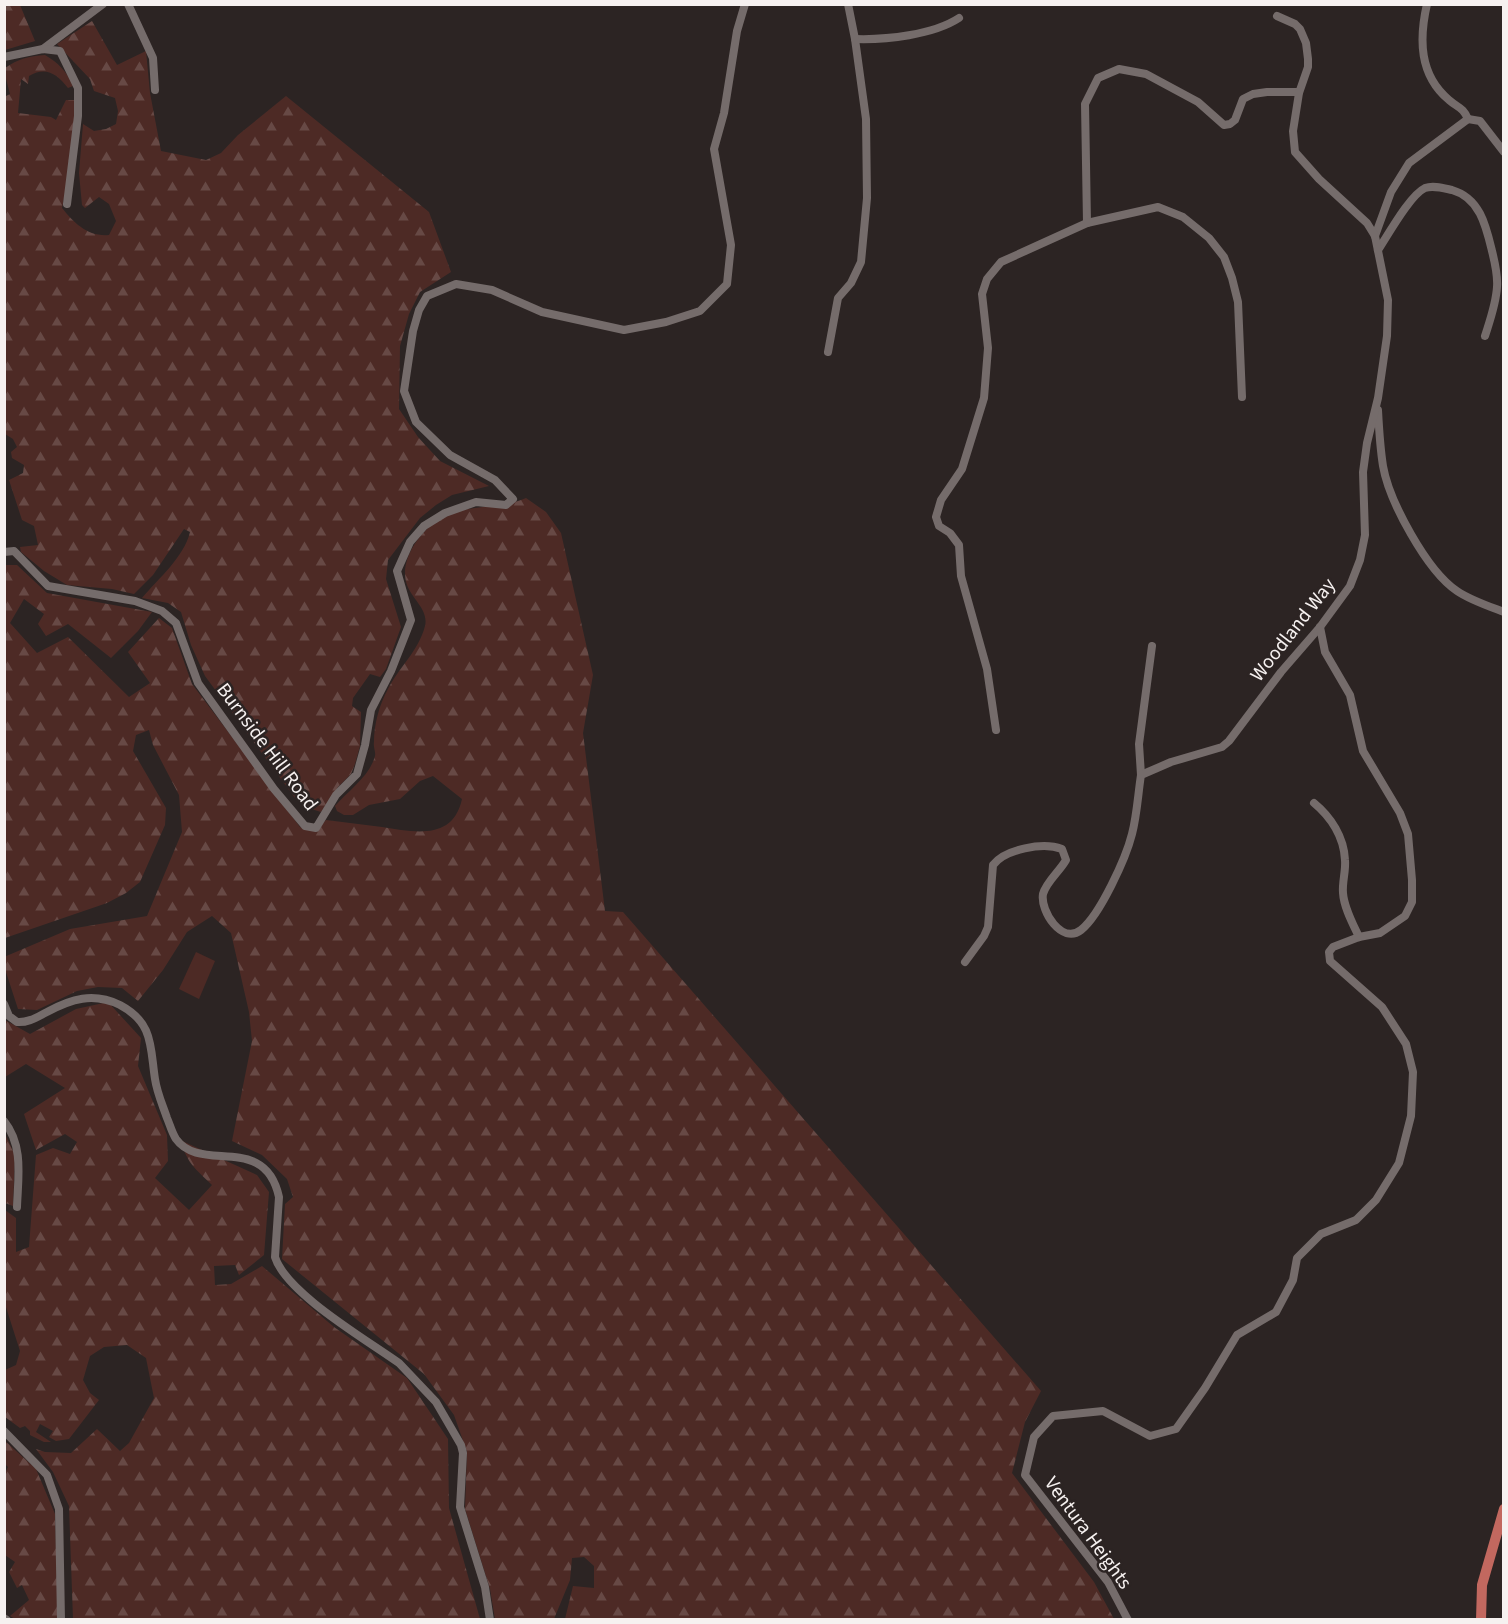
<svg xmlns="http://www.w3.org/2000/svg" width="1508" height="1624" font-family="'Source Sans 3',sans-serif">
	<defs>
		<pattern id="forest-firs" width="22" height="20" patternUnits="userSpaceOnUse" patternTransform="scale(1.5)"><rect width="22" height="20" fill="#4d2a25"/><path d="M5 1l3.5 6h-7zM16 11l3.5 6h-7z" fill="#674945"/></pattern>
	</defs>
	<rect width="100%" height="100%" fill="#2c2423"/>
	<g fill="url(#forest-firs)">
		<polygon points="5,4 20,5 35,41 5,50"/>
		<path d="M 92,21 L 117,65 L 146,51 L 150,93 L 161,151 L 206,160 L 221,153 L 238,135 L 286,96 L 429,212 L 451,272 L 420,292 L 409,314 L 400,346 L 399,409 L 418,437 L 440,461 L 489,486 L 452,495 L 436,505 L 420,518 L 388,560 L 386,579 L 401,627 L 386,669 L 380,677 L 370,674 L 353,698 L 352,706 L 361,712 L 360,746 L 355,764 L 351,774 L 338,787 L 321,812 L 305,807 L 295,798 L 205,676 L 191,645 L 181,612 L 168,603 L 142,598 C 159,578 184,557 190,532 L 184,529 L 153,575 L 134,594 L 112,589 L 67,585 L 44,571 L 21,552 L 20,547 L 38,545 L 34,526 L 22,520 L 9,480 L 23,473 L 24,465 L 12,458 L 11,452 L 17,447 L 13,439 L 5,434 L 4,97 L 10,94 L 5,75 L 5,68 C 18,59 29,56 45,55 C 58,63 67,71 73,86 L 68,88 C 57,74 46,66 29,76 L 28,84 L 21,79 L 18,113 L 51,117 L 56,120 L 66,100 L 77,100 L 71,163 L 62,208 C 74,223 88,237 109,235 L 116,221 L 109,204 L 99,197 L 85,208 L 82,205 L 79,173 L 83,124 L 94,131 L 106,129 L 116,124 L 118,111 L 115,98 L 94,91 L 90,79 L 57,44 Z"/>
		<path d="M 526,498 L 546,512 L 561,533 L 593,675 L 583,733 L 605,911 L 623,912 L 1041,1391 L 1025,1422 L 1012,1473 L 1094,1582 L 1114,1619 L 565,1619 L 573,1586 L 594,1588 L 594,1566 L 584,1557 L 572,1558 L 570,1580 L 554,1619 L 495,1619 L 490,1589 L 465,1509 L 467,1452 L 454,1415 L 424,1374 L 282,1259 L 285,1204 L 293,1197 L 287,1179 L 262,1155 L 232,1141 L 252,1041 L 249,1012 L 231,933 L 212,916 L 187,932 L 163,970 L 138,1001 L 122,988 L 98,987 L 77,991 L 37,1010 L 18,1009 L 5,969 L 4,957 L 70,929 L 147,916 L 182,832 L 179,795 L 153,745 L 149,730 L 136,735 L 133,751 L 166,808 L 165,825 L 140,882 L 126,893 L 107,903 L 5,938 L 5,565 L 17,565 L 47,593 L 152,612 L 138,631 L 111,658 L 68,624 L 46,636 L 38,624 L 44,614 L 24,599 L 10,623 L 37,653 L 68,637 L 129,697 L 150,683 L 128,652 L 159,618 L 172,628 L 192,684 L 300,827 L 315,831 L 326,820 C 345,822 363,825 382,827 C 414,832 453,841 462,799 L 433,776 L 420,781 L 400,799 L 369,805 L 353,815 L 344,815 L 337,811 L 335,806 C 348,791 370,776 375,756 C 376,752 373,747 374,742 C 374,725 379,705 388,689 C 398,669 419,650 425,626 C 429,610 412,599 407,585 C 399,562 417,536 435,522 C 459,503 499,510 526,498 Z"/>
		<path d="M 108,1002 L 141,1038 L 138,1066 L 167,1135 L 168,1161 L 155,1178 L 189,1210 L 212,1185 C 194,1167 189,1166 180,1140 L 257,1175 L 269,1192 L 264,1255 L 239,1275 L 235,1265 L 214,1266 L 215,1285 L 231,1284 L 262,1266 L 334,1327 L 407,1378 L 448,1439 L 449,1508 L 480,1619 L 73,1619 L 69,1506 L 53,1472 L 36,1449 L 45,1452 L 71,1453 L 97,1429 L 120,1451 L 129,1443 L 154,1398 L 146,1358 L 127,1345 L 104,1347 L 90,1356 L 83,1380 L 90,1393 L 99,1400 L 69,1439 L 56,1441 L 49,1437 L 53,1431 L 40,1424 L 36,1432 L 51,1442 L 44,1442 L 30,1435 L 30,1431 L 25,1426 L 20,1428 L 5,1417 L 5,1370 L 16,1365 L 20,1351 L 5,1304 L 5,1210 L 16,1218 L 16,1252 L 29,1247 L 36,1155 L 53,1148 L 70,1154 L 77,1142 L 65,1134 L 36,1150 L 24,1114 L 65,1088 L 26,1064 L 5,1077 L 5,1020 L 30,1034 L 76,1009 Z"/>
		<polygon points="4,1132 15,1155 13,1206 5,1203"/>
		<polygon points="4,1440 36,1469 55,1514 58,1619 15,1619 10,1616 29,1600 22,1585 17,1588 9,1572 15,1562 5,1555 4,1475 8,1467 5,1464"/>
	</g>
	<polygon fill="#4d2a25" points="196,952 215,961 199,999 179,989"/>
	<g fill="none" stroke-linecap="round" stroke-linejoin="round">
		<g stroke="#756c6b" stroke-width="8">
			<polyline points="128,4 153,58 155,90"/>
			<path d="M 855,39 C 886,40 933,35 959,18"/>
			<polyline points="43,49 103,4"/>
			<polyline points="4,57 43,49 60,51 78,88 78,116 67,204"/>
			<polyline points="1468,119 1480,121 1504,152"/>
			<polyline points="1087,223 1085,104 1098,78 1119,69 1146,74 1198,102 1224,125 1230,124 1235,120 1243,99 1253,94 1267,92 1299,92"/>
			<path d="M 1375,236 L 1391,192 L 1409,163 L 1468,119 C 1463,107 1458,108 1449,100 C 1419,75 1419,39 1427,4"/>
			<path d="M 1378,250 C 1388,235 1410,195 1425,188 C 1433,185 1443,188 1452,190 C 1480,198 1486,226 1492,251 C 1495,263 1498,275 1497,287 C 1496,304 1490,320 1485,336"/>
			<polyline points="828,352 838,298 851,283 861,262 867,198 866,119 855,39 848,4"/>
			<path d="M 1378,410 C 1379,429 1380,447 1383,466 C 1389,501 1427,571 1457,591 C 1470,600 1488,606 1504,612"/>
			<polyline points="4,552 14,551 48,586 135,601 162,611 176,623 198,683 274,789 305,826 316,828 336,795 357,774 365,745 371,710 391,671 411,620 397,571 410,542 424,526 445,513 476,502 506,505 513,499 495,480 450,455 416,422 404,391 413,331 419,310 427,296 456,284 492,290 542,312 624,330 666,322 700,311 727,284 731,245 714,149 724,113 737,31 745,4"/>
			<polyline points="996,730 987,669 961,576 959,545 950,533 939,526 936,517 941,500 962,469 984,398 988,348 982,294 987,279 1001,262 1087,223 1158,207 1183,217 1209,238 1224,257 1232,278 1238,302 1242,397"/>
			<polyline points="1141,775 1139,744 1152,646"/>
			<path d="M 1314,803 C 1331,817 1344,837 1345,860 C 1346,871 1342,882 1343,893 C 1344,908 1353,924 1359,937"/>
			<path d="M 965,962 L 984,936 L 988,927 L 993,865 C 1005,849 1043,842 1062,849 L 1066,860 C 1060,871 1046,882 1043,894 C 1040,911 1062,945 1081,930 C 1100,915 1126,858 1132,834 C 1137,815 1138,794 1141,775 L 1171,762 L 1222,747 L 1229,741 L 1281,672 L 1320,627 L 1350,586 L 1360,560 L 1365,535 L 1363,472 L 1367,443 L 1378,398 L 1387,336 L 1388,300 L 1375,236 L 1367,223 L 1319,179 L 1295,152 L 1293,131 L 1299,93 L 1308,67 L 1308,59 L 1306,43 L 1300,29 L 1295,24 L 1277,16"/>
			<path d="M 4,1004 L 9,1016 L 17,1022 C 28,1023 37,1017 47,1012 C 71,999 93,992 120,1005 C 154,1023 150,1047 155,1079 C 157,1093 163,1106 167,1118 C 170,1125 172,1133 176,1139 C 201,1174 265,1132 279,1197 L 275,1257 C 286,1293 367,1340 399,1363 L 436,1402 L 461,1445 L 463,1453 L 460,1507 L 485,1587 L 490,1620"/>
			<path d="M 4,1121 C 24,1146 18,1178 17,1207"/>
			<polyline points="4,1431 47,1475 59,1509 61,1620"/>
			<polyline points="4,1618 7,1620"/>
			<polyline points="1128,1620 1108,1582 1025,1475 1034,1437 1053,1416 1103,1411 1150,1436 1176,1429 1205,1388 1237,1335 1276,1312 1293,1280 1297,1258 1321,1234 1356,1220 1376,1200 1399,1163 1411,1116 1413,1072 1406,1044 1382,1007 1330,961 1329,952 1333,947 1359,937 1380,933 1405,916 1412,902 1412,880 1408,834 1400,813 1363,751 1350,695 1325,652 1320,627"/>
		</g>
		<polyline stroke="#c2685f" stroke-width="10" points="1481,1620 1482,1585 1504,1509"/>
	</g>
	<g text-anchor="middle" dominant-baseline="central" stroke-width="5" stroke-linejoin="round" paint-order="stroke">
		<g font-size="20" fill="#f6f1f0" stroke="#2c2423">
			<text transform="translate(1293 630) rotate(-52)">Woodland Way</text>
			<text transform="translate(267 747) rotate(53)">Burnside Hill Road</text>
			<text transform="translate(1088 1533) rotate(54)">Ventura Heights</text>
		</g>
	</g>
	<rect width="1508" height="1624" fill="none" stroke="#f6f1f0" stroke-width="12"/>
</svg>
